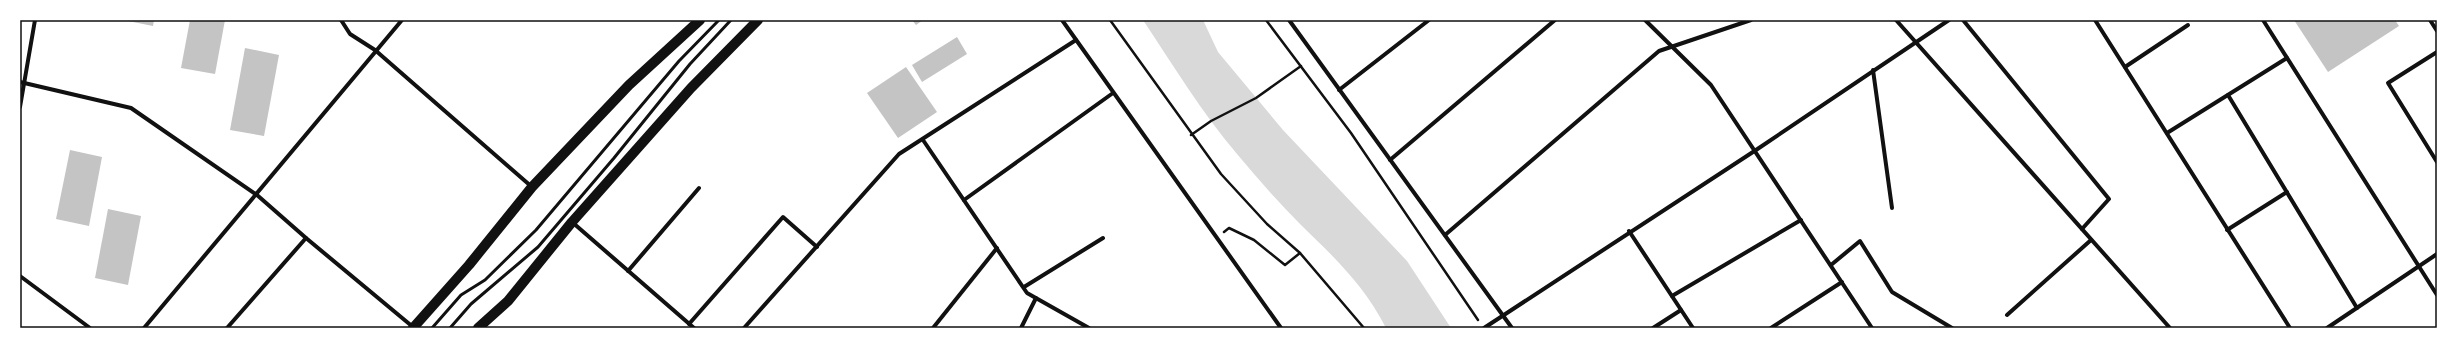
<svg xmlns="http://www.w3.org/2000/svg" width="2457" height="348" font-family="'Open Sans',sans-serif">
	<rect width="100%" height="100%" fill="#fff"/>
	<path fill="#d9d9d9" d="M 1143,20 L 1203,20 L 1218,52 L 1283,130 L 1407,261 L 1451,328 L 1386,328 C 1364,285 1334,257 1300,224 C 1278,202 1257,178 1237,154 C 1202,113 1173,65 1143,20 Z"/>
	<g fill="#c4c4c4">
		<polygon points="123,20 154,20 153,26"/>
		<polygon points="190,20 225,20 215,74 181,68"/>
		<polygon points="912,20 923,20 916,25"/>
		<polygon points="2294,20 2395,20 2399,26 2328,72"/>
		<polygon points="957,37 967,54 922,82 912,65"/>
		<polygon points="245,48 279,55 264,136 230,130"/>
		<polygon points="906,67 937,112 898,138 867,93"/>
		<polygon points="70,150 102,157 89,226 56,219"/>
		<polygon points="108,209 141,216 128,285 95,278"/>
	</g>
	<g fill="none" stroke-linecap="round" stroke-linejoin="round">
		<g stroke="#111" stroke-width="2.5">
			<polyline points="1110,20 1221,174 1267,224 1300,253 1364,328"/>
			<polyline points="1266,20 1351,133 1478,320"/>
			<polyline points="1191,135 1211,121 1256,98 1301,66"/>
			<polyline points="1224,232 1229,228 1254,240 1285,265 1300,253"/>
		</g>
		<g stroke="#111" stroke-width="3">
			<polyline points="432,328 461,295 485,280 536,230 679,61 719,20"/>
			<polyline points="450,328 471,304 538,247 614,158 690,64 731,20"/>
		</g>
		<g stroke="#111" stroke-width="4">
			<polyline points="341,20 350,34 375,50 532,187"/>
			<polyline points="1062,20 1281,328"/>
			<polyline points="1289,20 1512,328"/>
			<polyline points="1645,20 1711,85 1872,328"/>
			<polyline points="1896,20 2170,328"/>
			<polyline points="1963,20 2109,199 2082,229"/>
			<polyline points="2095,20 2290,328"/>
			<polyline points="2263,20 2437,295"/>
			<polyline points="2430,20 2437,31"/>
			<polyline points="2437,52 2388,83 2437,162"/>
			<polyline points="2125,67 2188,25"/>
			<polyline points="1873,70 1892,208"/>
			<polyline points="20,82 131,108 257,195 306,238 413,327"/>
			<polyline points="1339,90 1429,20"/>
			<polyline points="2228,95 2357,308"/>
			<polyline points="20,107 35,20"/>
			<polyline points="2167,133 2287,58"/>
			<polyline points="923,140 1027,293 1089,328"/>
			<polyline points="1390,160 1555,20"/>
			<polyline points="964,200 1113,93"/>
			<polyline points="572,222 694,328"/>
			<polyline points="2227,230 2287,192"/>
			<polyline points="1629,231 1693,328"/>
			<polyline points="1445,235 1659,51 1751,20"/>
			<polyline points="1831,265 1860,241 1892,292 1952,328"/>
			<polyline points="628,271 699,188"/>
			<polyline points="20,276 90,328"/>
			<polyline points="1024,287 1103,238"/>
			<polyline points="1672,296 1801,220"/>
			<polyline points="2007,315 2091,240"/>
			<polyline points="689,324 783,217 817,247"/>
			<polyline points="144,328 402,20"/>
			<polyline points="227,328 306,238"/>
			<polyline points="744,328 899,154 1076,40"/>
			<polyline points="933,328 997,248"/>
			<polyline points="1021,328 1036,298"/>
			<polyline points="1484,328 1756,150 1949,20"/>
			<polyline points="1653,328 1681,310"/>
			<polyline points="1771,328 1842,282"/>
			<polyline points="2327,328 2437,254"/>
		</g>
		<g stroke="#111" stroke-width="10">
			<polyline points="413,328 469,265 532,187 629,85 700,20"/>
			<polyline points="478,328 508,301 572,222 691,88 758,20"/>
		</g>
	</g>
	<rect width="2457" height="348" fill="none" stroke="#ffffff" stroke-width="42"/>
	<rect x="21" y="21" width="2415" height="306" fill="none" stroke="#111" stroke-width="1.5"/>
</svg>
